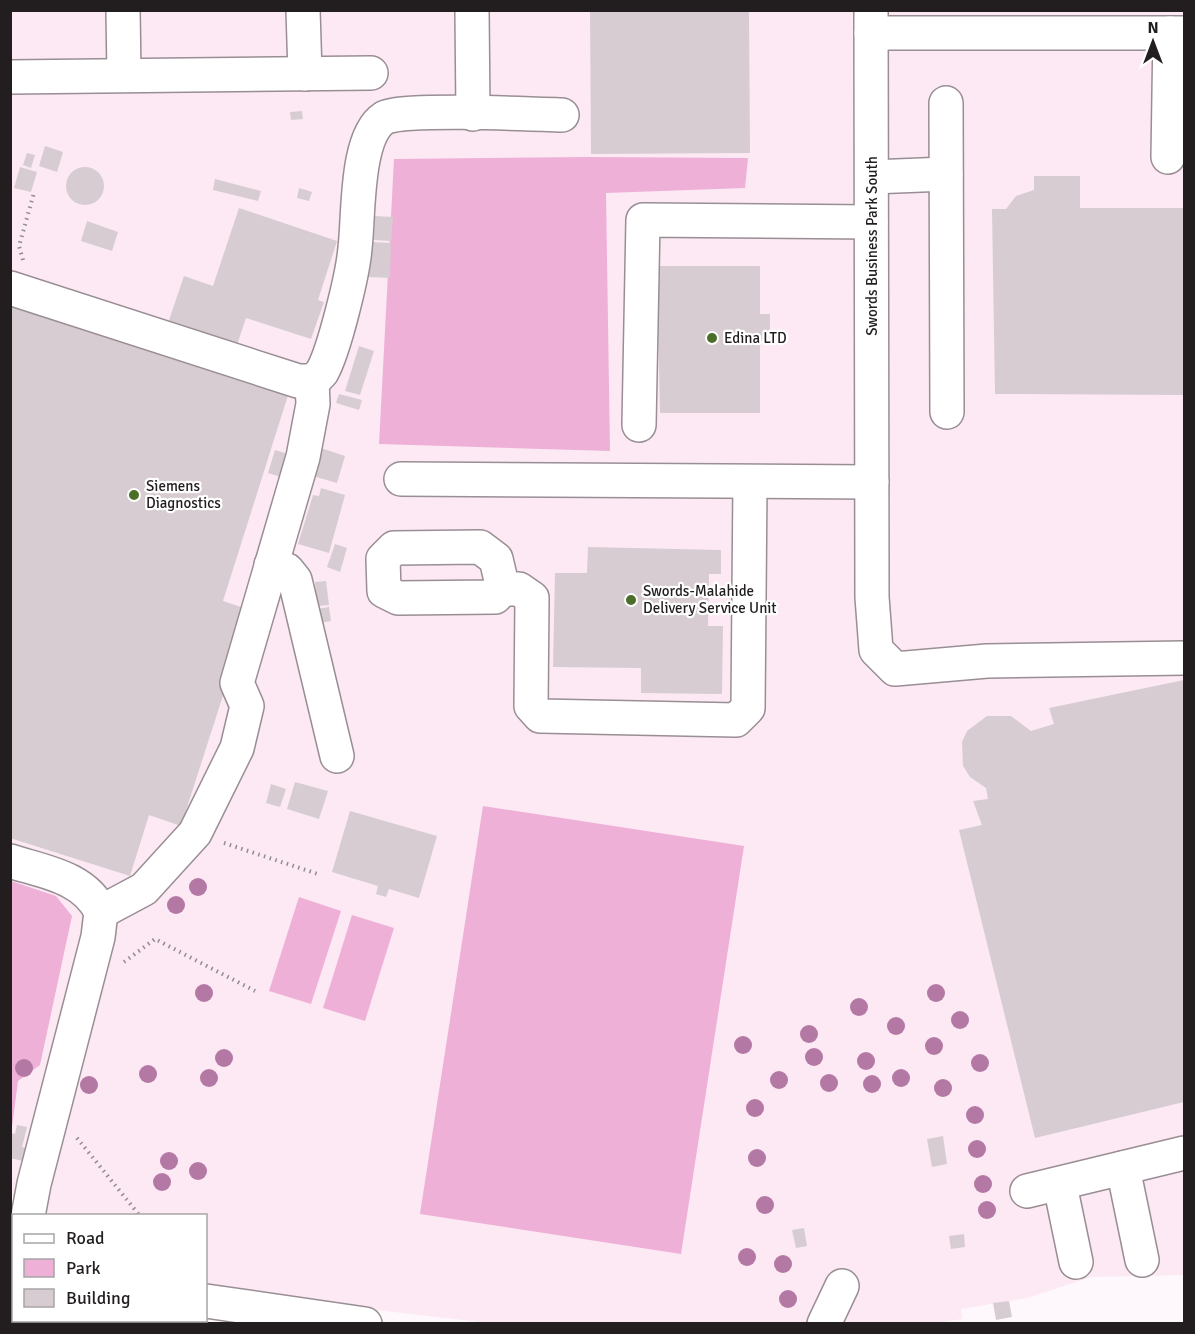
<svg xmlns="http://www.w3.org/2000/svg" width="1195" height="1334" font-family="Signika,sans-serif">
	<rect width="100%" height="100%" fill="#fef7fb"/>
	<polygon fill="#fce9f4" points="10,11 1184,11 1184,1275 1091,1277 1027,1298 961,1309 962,1319 935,1323 488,1323 206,1290 206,1216 35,1215 11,1195"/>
	<g fill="#efb0d7">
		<polygon points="588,157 748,158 745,188 606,193 610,451 379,444 394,159"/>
		<polygon points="483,806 744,846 681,1254 420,1214"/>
		<polygon points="11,881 56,896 72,916 40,1065 18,1081 11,1135"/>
		<polygon points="299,897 341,911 311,1004 269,991"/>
		<polygon points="352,915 394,928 365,1021 323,1008"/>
	</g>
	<g fill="#d7ccd2">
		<polygon points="590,10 749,10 750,153 591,154"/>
		<polygon points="302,111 303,119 291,120 290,112"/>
		<polygon points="45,146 63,152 57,172 39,166"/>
		<polygon points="27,153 35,155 31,168 23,165"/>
		<polygon points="20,167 37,172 31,192 14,188"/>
		<circle cx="85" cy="186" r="19"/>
		<polygon points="1034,176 1080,176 1080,208 1184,208 1184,395 995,394 992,209 1006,209 1016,196 1034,190"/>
		<polygon points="215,179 261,191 258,201 213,190"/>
		<polygon points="299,188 312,192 309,201 297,198"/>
		<polygon points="239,208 337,241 318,300 324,302 311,339 246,318 237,345 168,323 184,276 213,286"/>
		<polygon points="375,216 393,217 391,241 374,240"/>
		<polygon points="87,221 118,232 112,251 81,241"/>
		<polygon points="371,242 391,243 390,278 369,277"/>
		<polygon points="657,266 760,266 760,314 770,314 770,334 760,342 760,413 660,413"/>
		<polygon points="10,300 290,389 223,601 244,608 228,680 181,826 149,815 130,876 10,838"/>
		<polygon points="359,346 374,351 360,395 345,391"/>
		<polygon points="339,394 362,400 359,410 336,403"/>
		<polygon points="315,446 345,456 337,483 306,474"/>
		<polygon points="275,450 291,455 284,478 268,473"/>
		<polygon points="321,488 345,495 329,553 298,544 313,495 319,496"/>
		<polygon points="335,544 347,548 340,572 327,567"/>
		<polygon points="588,547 721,550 721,574 709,574 708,626 723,626 722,694 641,693 641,668 553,667 555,573 587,573"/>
		<polygon points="326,581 329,605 317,606 315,582"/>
		<polygon points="329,607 331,621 319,623 317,609"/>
		<polygon points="1184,680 1184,1102 1035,1138 959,830 982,825 973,801 988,799 986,788 970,777 963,766 962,742 967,731 987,716 1011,716 1031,731 1054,724 1049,708"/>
		<polygon points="295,782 328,791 319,819 287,809"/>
		<polygon points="271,784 286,789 280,807 266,803"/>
		<polygon points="350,811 437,836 419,898 389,889 386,897 376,894 378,886 332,872"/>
		<polygon points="17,1125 27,1127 22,1147 26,1148 23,1161 10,1158 10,1135 11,1133 15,1134"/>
		<polygon points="943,1136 947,1164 932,1167 927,1139"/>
		<polygon points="804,1228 807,1246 796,1248 792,1230"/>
		<polygon points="964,1234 965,1247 951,1249 949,1236"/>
		<polygon points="1009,1301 1012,1317 996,1320 993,1303"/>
	</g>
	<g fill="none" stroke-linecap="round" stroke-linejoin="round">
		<defs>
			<g id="minor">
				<polyline points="123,10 124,75"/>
				<polyline points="303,10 305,74"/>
				<polyline points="472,10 473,114"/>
				<polyline points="871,10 872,597 876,650 895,669 987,661 1184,658"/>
				<polyline points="871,33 1184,33"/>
				<polyline points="10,77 371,73"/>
				<polyline points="946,103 947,412"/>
				<polyline points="1168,157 1170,33"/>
				<polyline points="872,177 946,174"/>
				<path d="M 10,288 L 298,381 L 312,381 C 315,379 319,376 322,372 C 334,351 353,274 355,248 C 359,217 355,137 384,118 C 399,108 535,114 562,115"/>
				<polyline points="639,425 643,220 871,222"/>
				<polyline points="401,479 872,482"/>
				<polyline points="271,565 287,570 295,580 337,756"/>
				<polyline points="503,589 496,559 480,547 394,548 383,559 384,591 398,598 495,597 503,589 519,589 532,598 531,706 540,716 736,720 748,708 750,483"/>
				<path d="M 10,861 C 44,872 85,877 101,912 L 98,937 L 34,1184 L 28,1216"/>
				<polyline points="101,912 144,889 195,833 237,748 247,706 237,683 303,457 313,404 312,381"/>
				<polyline points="1123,1168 1142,1260"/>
				<polyline points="1060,1185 1076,1262"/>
				<polyline points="1027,1191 1184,1153"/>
				<polyline points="10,1300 14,1306"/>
				<polyline points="206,1301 365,1324"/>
				<polyline points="66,1320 68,1324"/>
				<polyline points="824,1324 842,1286"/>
			</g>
		</defs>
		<use href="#minor" stroke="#998e94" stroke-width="36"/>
		<g stroke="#918c8f" stroke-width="4" stroke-dasharray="1.5 4.5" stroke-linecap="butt">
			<polyline points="23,260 19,246 34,193"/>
			<polyline points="224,843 318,874"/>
			<polyline points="124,962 155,939 255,991"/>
			<polyline points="77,1138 140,1216"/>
		</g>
		<use href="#minor" stroke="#fff" stroke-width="33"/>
	</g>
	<g fill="#b478a4">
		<circle cx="198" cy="887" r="9"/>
		<circle cx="176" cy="905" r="9"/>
		<circle cx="204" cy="993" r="9"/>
		<circle cx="936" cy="993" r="9"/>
		<circle cx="859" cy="1007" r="9"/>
		<circle cx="960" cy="1020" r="9"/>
		<circle cx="896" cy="1026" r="9"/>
		<circle cx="809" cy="1034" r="9"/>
		<circle cx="743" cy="1045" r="9"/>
		<circle cx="934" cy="1046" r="9"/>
		<circle cx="814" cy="1057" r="9"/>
		<circle cx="224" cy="1058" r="9"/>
		<circle cx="866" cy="1061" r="9"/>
		<circle cx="980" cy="1063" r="9"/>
		<circle cx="24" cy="1068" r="9"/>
		<circle cx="148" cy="1074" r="9"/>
		<circle cx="209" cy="1078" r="9"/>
		<circle cx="901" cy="1078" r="9"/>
		<circle cx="779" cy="1080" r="9"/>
		<circle cx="829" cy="1083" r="9"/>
		<circle cx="872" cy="1084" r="9"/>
		<circle cx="89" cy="1085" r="9"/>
		<circle cx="943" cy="1088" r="9"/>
		<circle cx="755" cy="1108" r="9"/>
		<circle cx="975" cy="1115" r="9"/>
		<circle cx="977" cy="1149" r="9"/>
		<circle cx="757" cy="1158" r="9"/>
		<circle cx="169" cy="1161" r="9"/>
		<circle cx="198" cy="1171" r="9"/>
		<circle cx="162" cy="1182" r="9"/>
		<circle cx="983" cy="1184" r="9"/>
		<circle cx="765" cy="1205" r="9"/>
		<circle cx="987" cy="1210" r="9"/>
		<circle cx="747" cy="1257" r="9"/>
		<circle cx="783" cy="1264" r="9"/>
		<circle cx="788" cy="1299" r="9"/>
	</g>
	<g fill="#4b6f28" stroke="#fff" stroke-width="2">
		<circle cx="712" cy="338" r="6"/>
		<circle cx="134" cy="495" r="6"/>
		<circle cx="631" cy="600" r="6"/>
	</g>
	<g text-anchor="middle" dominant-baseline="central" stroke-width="4.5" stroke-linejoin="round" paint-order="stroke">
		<g font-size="15" fill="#221e20" stroke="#fff">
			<text transform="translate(872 246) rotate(-90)">Swords Business Park South</text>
		</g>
		<g font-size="15" fill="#221e20" stroke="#fff" text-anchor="start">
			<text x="724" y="338">Edina LTD</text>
			<text x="146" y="486">Siemens<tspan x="146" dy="17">Diagnostics</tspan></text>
			<text x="643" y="591">Swords-Malahide<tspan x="643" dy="17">Delivery Service Unit</tspan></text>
		</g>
	</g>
	<rect width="1195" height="1334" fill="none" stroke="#221e20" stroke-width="24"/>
	<rect x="12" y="1214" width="195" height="108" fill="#ffffff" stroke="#a7a5a6" stroke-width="1.5"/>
	<rect x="24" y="1234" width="30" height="9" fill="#ffffff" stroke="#a7a5a6" stroke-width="1.5"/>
	<text x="66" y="1244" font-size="18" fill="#221e20">Road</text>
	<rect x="24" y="1259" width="30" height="18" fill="#efb0d7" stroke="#a7a5a6" stroke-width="1.5"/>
	<text x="66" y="1274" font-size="18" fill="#221e20">Park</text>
	<rect x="24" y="1289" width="30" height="18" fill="#d7ccd2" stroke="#a7a5a6" stroke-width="1.5"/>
	<text x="66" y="1304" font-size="18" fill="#221e20">Building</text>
	<g transform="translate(1153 42)" stroke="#ffffff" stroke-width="4.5" paint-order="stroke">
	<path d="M0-4.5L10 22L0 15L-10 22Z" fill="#221e20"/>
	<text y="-9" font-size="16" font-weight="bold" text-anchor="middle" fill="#221e20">N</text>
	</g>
</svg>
